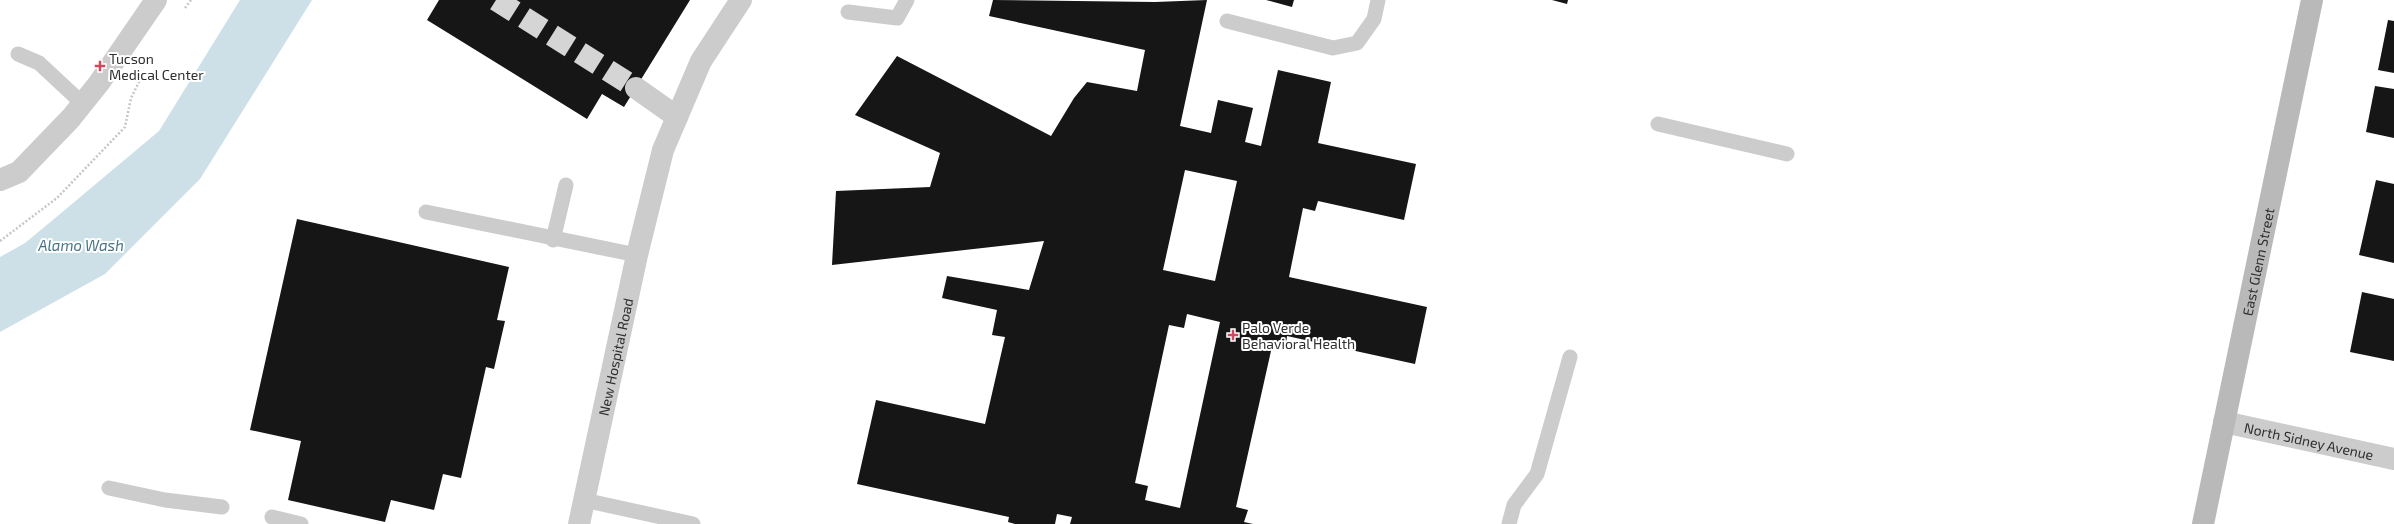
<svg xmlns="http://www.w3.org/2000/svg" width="2394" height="524" font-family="'Exo 2',sans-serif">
	<rect width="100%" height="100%" fill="#fff"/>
	<polygon fill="#cde0e8" points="240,0 312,0 200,179 105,274 0,332 0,257 25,243 54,219 159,131"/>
	<g fill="#161616" fill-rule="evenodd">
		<polygon points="439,0 690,0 624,107 602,94 587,119 427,20"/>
		<path d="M 993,0 L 1155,2 L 1207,0 L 1180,126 L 1211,133 L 1218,100 L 1253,108 L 1245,142 L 1261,146 L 1278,70 L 1331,82 L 1318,143 L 1416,164 L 1404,220 L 1318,201 L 1315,211 L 1303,208 L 1289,277 L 1427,307 L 1415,364 L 1287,336 L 1286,345 L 1273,342 L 1236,507 L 1248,510 L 1244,522 L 1253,524 L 1070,524 L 1072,517 L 1057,514 L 1055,524 L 1015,524 L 1008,522 L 1009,517 L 857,484 L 876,400 L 985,424 L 1005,337 L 992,335 L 997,310 L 942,298 L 947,276 L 1029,290 L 1044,241 L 832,265 L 836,191 L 930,187 L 940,153 L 855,115 L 897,56 L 1051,136 L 1074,98 L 1087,82 L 1137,91 L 1145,50 L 989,16 ZM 1185,170 L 1237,181 L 1215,281 L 1163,270 ZM 1187,314 L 1220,322 L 1180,508 L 1145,500 L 1148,486 L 1135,483 L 1169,325 L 1184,328 Z"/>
		<polygon points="1266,0 1294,0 1292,7"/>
		<polygon points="1552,0 1568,0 1567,4"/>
		<polygon points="2388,20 2394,21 2394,73 2378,70"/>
		<polygon points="2375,86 2394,89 2394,138 2366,132"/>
		<polygon points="2376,180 2394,184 2394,263 2359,255"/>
		<polygon points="297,219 509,267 497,320 505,321 494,369 486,367 461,478 443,474 434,510 391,500 385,522 288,500 301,441 250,430"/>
		<polygon points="2362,292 2394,299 2394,361 2350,352"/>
	</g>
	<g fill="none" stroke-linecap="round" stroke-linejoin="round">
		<polyline stroke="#d5d5d5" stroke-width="22" stroke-dasharray="22 11" stroke-linecap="butt" points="496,0 636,88"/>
		<g stroke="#c6c6c6" stroke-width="2.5" stroke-dasharray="2 2" stroke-linecap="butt">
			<polyline points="185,8 191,0"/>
			<polyline points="0,241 57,198 125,127 131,98 142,76"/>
		</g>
		<g stroke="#ccc" stroke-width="15">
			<polyline points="848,12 897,18 907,0"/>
			<polyline points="1227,21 1333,48 1357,43 1374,19 1378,0"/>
			<polyline points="18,54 39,63 83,104"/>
			<polyline points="1658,124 1787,154"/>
			<polyline points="426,212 637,255"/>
			<polyline points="553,240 566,185"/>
			<polyline points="109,488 165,500 222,507"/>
			<polyline points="584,500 693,524"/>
			<polyline points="272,517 301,524"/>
			<polyline points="1509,524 1514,505 1537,474 1570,357"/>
		</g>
		<g stroke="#ccc" stroke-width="22">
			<polyline points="636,88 677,117"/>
			<polyline points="0,180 19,172 71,118 99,83 156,0"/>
			<path id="s1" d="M 2224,422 L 2394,459"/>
			<path id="s2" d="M 579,524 L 637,255 L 663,150 L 701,61 L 741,0"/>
		</g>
		<path stroke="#b9b9b9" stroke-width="22" id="s3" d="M 2203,524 L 2312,0"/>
	</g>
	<g fill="#d04860" stroke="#fff" stroke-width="1.5">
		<path d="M98 60h4v4h4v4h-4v4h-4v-4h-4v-4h4z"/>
		<path d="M1231 329h4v4h4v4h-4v4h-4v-4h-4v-4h4z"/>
	</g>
	<g text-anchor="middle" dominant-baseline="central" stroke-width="4" stroke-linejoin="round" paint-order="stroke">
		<g font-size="14" fill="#2f2f2f" stroke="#fff" text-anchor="start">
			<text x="109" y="58">Tucson<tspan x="109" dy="16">Medical Center</tspan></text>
			<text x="1242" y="327">Palo Verde<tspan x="1242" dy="16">Behavioral Health</tspan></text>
		</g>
		<g font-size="14" fill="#2f2f2f" stroke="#fff">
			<text stroke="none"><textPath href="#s3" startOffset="268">East Glenn Street</textPath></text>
			<text stroke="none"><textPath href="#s2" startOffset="171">New Hospital Road</textPath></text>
			<text stroke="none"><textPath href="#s1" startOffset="87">North Sidney Avenue</textPath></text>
		</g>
		<g font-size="15" font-style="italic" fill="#477587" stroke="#fff">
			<text x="81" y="245">Alamo Wash</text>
		</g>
	</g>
</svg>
